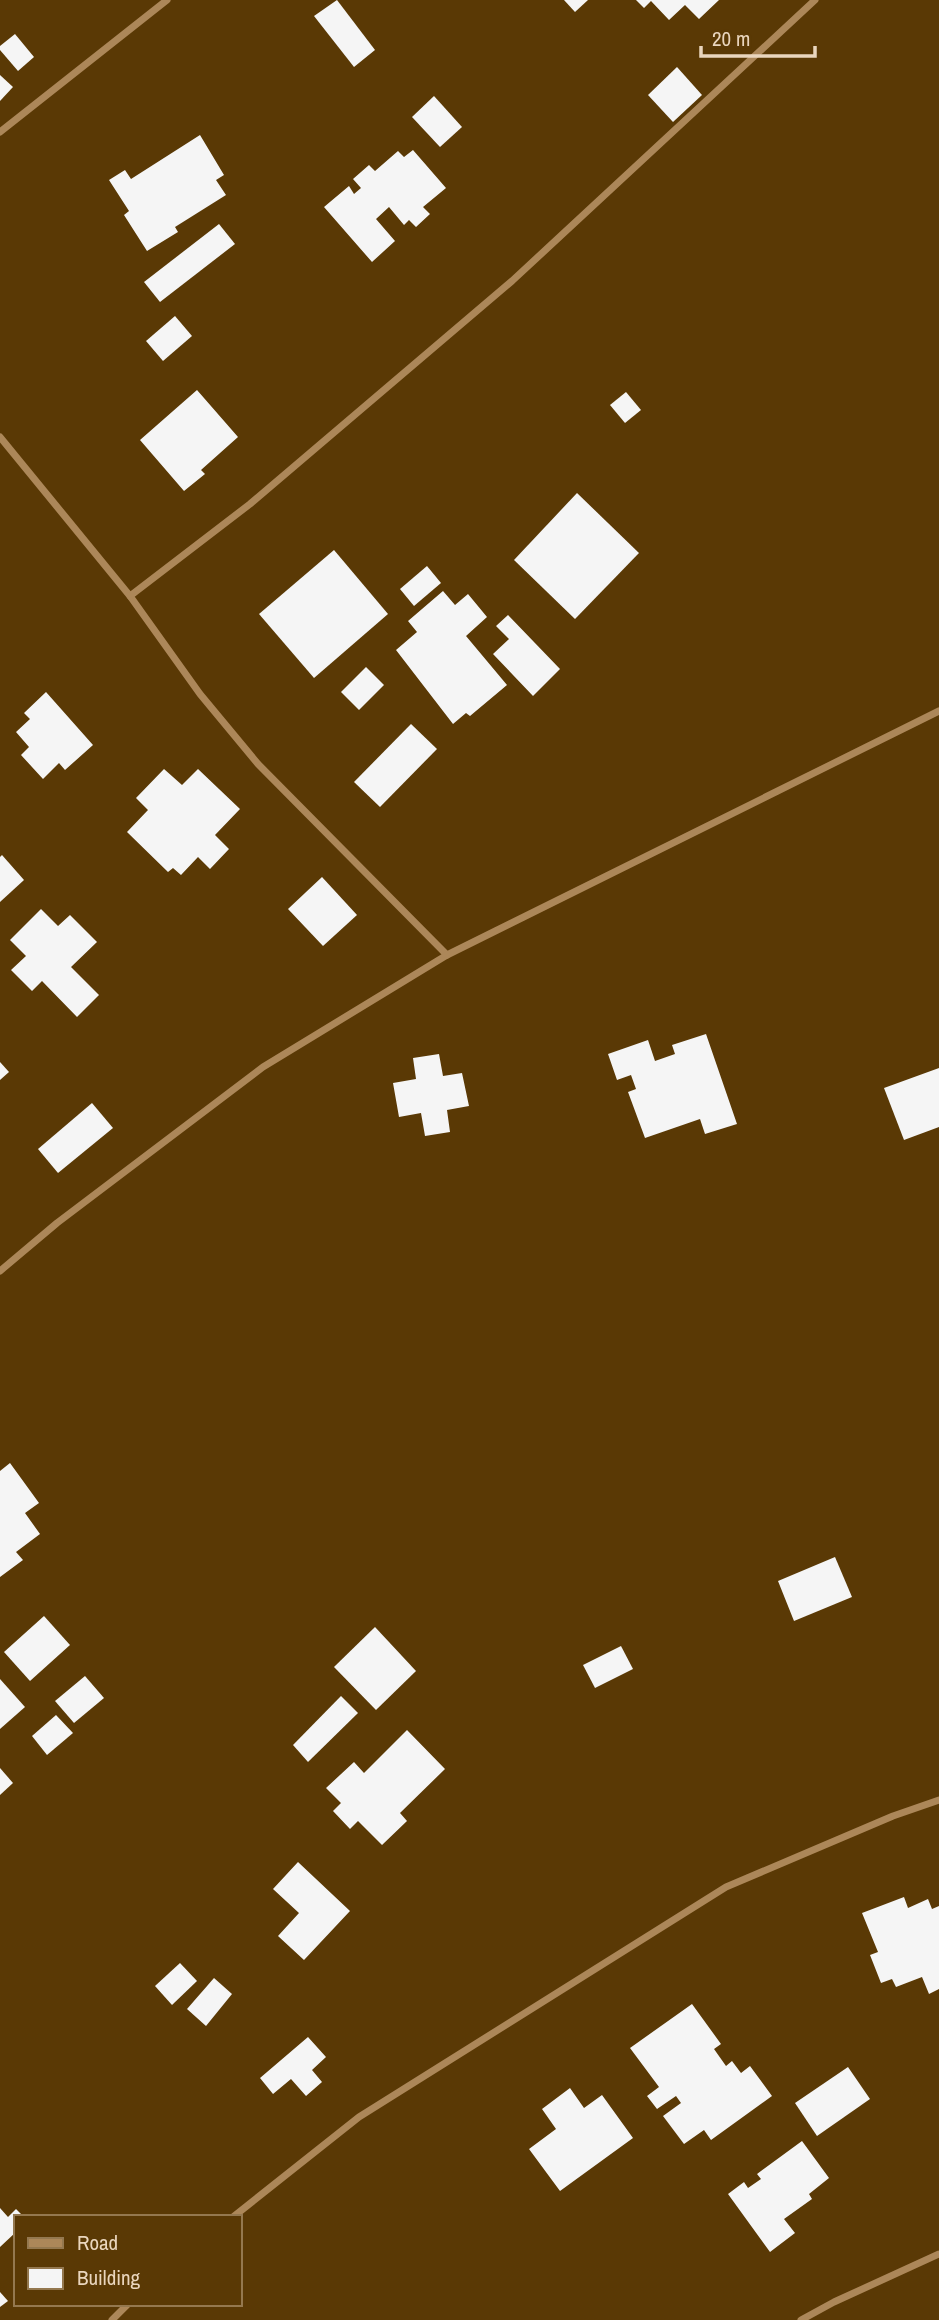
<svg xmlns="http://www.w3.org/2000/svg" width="939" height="2320" font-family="'Archivo Narrow',sans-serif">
	<rect width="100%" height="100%" fill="#5a3905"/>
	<g fill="#f5f5f5">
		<polygon points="337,0 375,50 354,67 314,16"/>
		<polygon points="564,0 588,0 575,12"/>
		<polygon points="636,0 719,0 699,19 685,5 669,20 651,1 644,8"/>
		<polygon points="15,34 34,57 18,71 0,50 0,46"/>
		<polygon points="677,67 702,95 673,122 648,95"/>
		<polygon points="0,75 13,87 0,101"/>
		<polygon points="434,96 462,127 440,147 412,117"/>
		<polygon points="200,135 224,175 216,180 226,195 175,227 178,232 147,251 124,215 129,211 109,180 125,170 131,179"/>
		<polygon points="413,150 446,188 423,207 430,214 416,227 409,220 404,225 389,207 376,219 395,241 372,262 324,207 349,186 354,194 361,188 353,179 369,165 375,171 398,151 404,157"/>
		<polygon points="219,224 235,244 160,302 144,282"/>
		<polygon points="175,316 192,336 163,361 146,341"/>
		<polygon points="197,390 238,437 201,470 205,474 184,491 140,440"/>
		<polygon points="626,392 641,410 625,423 610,405"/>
		<polygon points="577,493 639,553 575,619 514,560"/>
		<polygon points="334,550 388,614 314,678 259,614"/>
		<polygon points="427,566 441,583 414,606 400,589"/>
		<polygon points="443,591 455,605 468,594 487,617 466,636 507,685 470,716 466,713 453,724 396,650 417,632 408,621"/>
		<polygon points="508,615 560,669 533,696 493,654 509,639 496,626"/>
		<polygon points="366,667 384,685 359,710 341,692"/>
		<polygon points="46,692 93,745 65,770 59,763 43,779 21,755 29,747 16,732 30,719 24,713"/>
		<polygon points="411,724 437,749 380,807 354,782"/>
		<polygon points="164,769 182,785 198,769 240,809 215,835 229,849 210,869 198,857 181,875 173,868 168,872 127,832 148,810 136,798"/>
		<polygon points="2,855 24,880 0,902 0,857"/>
		<polygon points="322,877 357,915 323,946 288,909"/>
		<polygon points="41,909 58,926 70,915 97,942 71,967 99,995 77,1017 42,981 32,991 11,970 26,956 10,940"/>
		<polygon points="706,1034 737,1124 705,1134 700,1119 645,1138 628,1092 636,1089 631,1075 617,1080 608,1054 648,1040 655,1061 675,1054 672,1045"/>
		<polygon points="439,1054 443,1076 462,1073 469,1106 447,1110 450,1132 425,1136 421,1113 399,1117 393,1083 416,1079 413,1058"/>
		<polygon points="0,1062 9,1072 0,1080"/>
		<polygon points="939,1068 939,1127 904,1140 884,1088"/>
		<polygon points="92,1103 113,1128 58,1173 38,1149"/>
		<polygon points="10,1463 39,1503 25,1513 40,1534 16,1552 23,1560 0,1577 0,1471"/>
		<polygon points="835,1557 852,1597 794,1621 778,1581"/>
		<polygon points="44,1616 70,1645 30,1681 4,1652"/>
		<polygon points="375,1627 416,1671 376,1710 334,1667"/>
		<polygon points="621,1646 633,1669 595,1688 583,1665"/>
		<polygon points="85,1676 104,1698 74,1723 55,1701"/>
		<polygon points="0,1679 25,1707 0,1729"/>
		<polygon points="341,1696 358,1713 308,1762 293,1745"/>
		<polygon points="56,1715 73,1733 47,1755 32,1736"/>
		<polygon points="407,1730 445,1769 400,1813 407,1821 382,1845 358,1821 350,1829 333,1811 341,1803 326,1788 354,1762 364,1773"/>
		<polygon points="0,1768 13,1783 0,1795"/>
		<polygon points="298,1862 350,1911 304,1960 278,1936 299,1913 273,1889"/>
		<polygon points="904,1897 908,1908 928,1899 932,1909 939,1906 939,1989 929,1994 922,1977 896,1987 892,1979 881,1983 870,1955 878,1952 862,1913"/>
		<polygon points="180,1963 197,1981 172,2005 155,1986"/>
		<polygon points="214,1978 232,1994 206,2026 187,2009"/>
		<polygon points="692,2004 721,2044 714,2049 726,2066 732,2061 741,2073 750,2066 772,2096 711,2140 704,2130 684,2144 663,2116 681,2103 676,2096 657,2109 647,2096 659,2087 630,2048"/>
		<polygon points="308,2037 326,2057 312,2070 322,2082 306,2096 291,2079 273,2094 260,2078"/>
		<polygon points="848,2067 870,2099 817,2136 795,2103"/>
		<polygon points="570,2088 584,2108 602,2095 633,2138 560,2191 529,2149 556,2129 542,2109"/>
		<polygon points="802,2141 829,2178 809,2194 812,2199 784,2219 795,2233 770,2252 728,2194 744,2182 748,2188 761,2179 757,2174"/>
		<polygon points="0,2208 8,2217 16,2209 24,2217 16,2217 16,2232 0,2247"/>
		<polygon points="0,2292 8,2301 0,2307"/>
	</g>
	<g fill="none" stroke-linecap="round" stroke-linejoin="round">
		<g stroke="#ac8759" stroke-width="7">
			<polyline points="0,132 167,0"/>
			<polyline points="0,437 130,596 200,694 258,764 447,955"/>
			<polyline points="130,596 250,504 512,281 815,0"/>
			<polyline points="0,1271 57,1223 263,1067 447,955 939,711"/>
			<polyline points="233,2217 359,2117 726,1887 893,1816 939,1800"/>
			<polyline points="112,2320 128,2304"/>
			<polyline points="801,2320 834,2302 939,2254"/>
		</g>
	</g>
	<rect x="14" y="2215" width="228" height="91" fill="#5a3905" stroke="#94784f" stroke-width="2"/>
	<rect x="28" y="2238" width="35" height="10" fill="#ac8759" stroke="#94784f" stroke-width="2"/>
	<text x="77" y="2250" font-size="21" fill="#ead6be">Road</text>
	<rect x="28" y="2268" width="35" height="21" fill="#f5f5f5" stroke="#94784f" stroke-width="2"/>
	<text x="77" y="2285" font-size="21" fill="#ead6be">Building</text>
	<path d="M701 46v10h114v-10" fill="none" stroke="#ead6be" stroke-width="3.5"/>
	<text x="712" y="46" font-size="21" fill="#ead6be" stroke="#5a3905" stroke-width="5" paint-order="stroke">20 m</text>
</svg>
